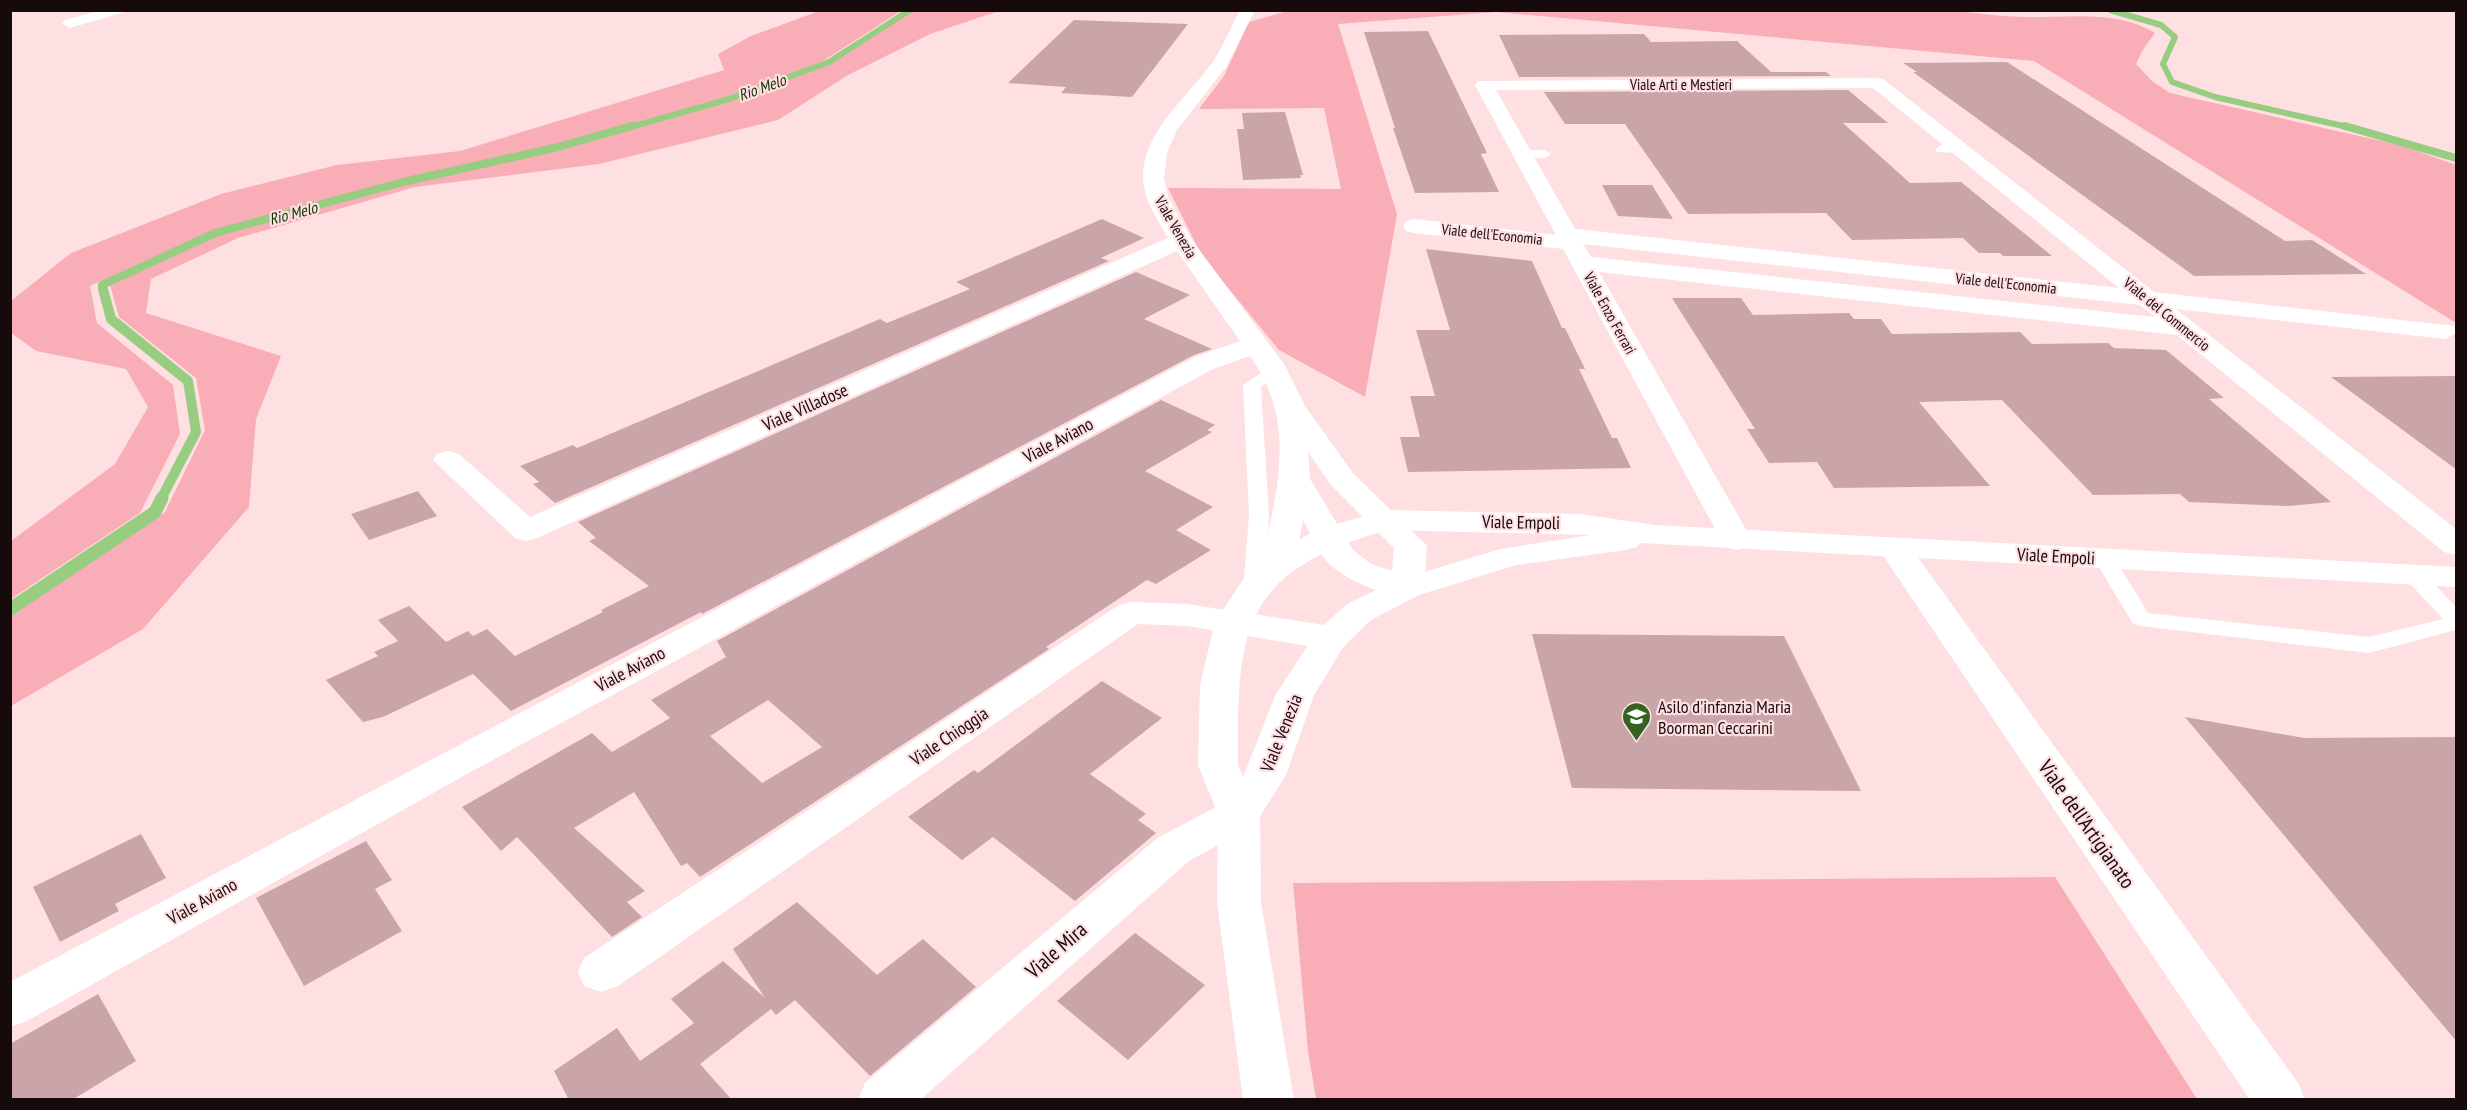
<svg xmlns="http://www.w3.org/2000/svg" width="2467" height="1110" font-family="'PT Sans Narrow',sans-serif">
	<rect width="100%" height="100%" fill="#fee0e3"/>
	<g fill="#f8adb7">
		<polygon points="822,10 901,11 823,61 721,99 554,145 399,180 209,232 90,286 97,323 173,385 180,434 140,513 11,599 11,541 115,464 148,407 126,369 36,351 11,333 11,301 71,253 221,194 337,165 460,151 724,70 718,54 751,36"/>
		<path d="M 1948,10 C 1973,13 1998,16 2022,17 C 2065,18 2117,9 2155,33 L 2142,51 L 2136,64 L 2152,81 L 2170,93 L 2403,146 L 2456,165 L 2456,323 L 2034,61 L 1496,12 L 1338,24 L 1397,214 L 1365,397 L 1279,350 L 1202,256 L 1168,188 L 1341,189 L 1324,108 L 1199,109 L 1224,76 L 1249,22 L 1288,11 Z"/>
		<polygon points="912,11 999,11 930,34 848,75 778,120 599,164 415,187 238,238 151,279 146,313 281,356 256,419 249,507 143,629 11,706 11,616 165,512 205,430 196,378 119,317 110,285 219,235 405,184 560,148 729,101 833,63"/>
		<polygon points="2055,877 2197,1099 1316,1099 1308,1051 1293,883"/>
	</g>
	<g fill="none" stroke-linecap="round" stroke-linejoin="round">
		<g stroke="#96cd81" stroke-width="6">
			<polyline points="2110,10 2161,25 2175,37 2163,64 2172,82 2215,97 2352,128"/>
			<polyline points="627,128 726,100 829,62 910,10"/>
		</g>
		<g stroke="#96cd81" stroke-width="8">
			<polyline points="2345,126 2456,158"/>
			<polyline points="103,291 102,285 215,233 403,182 558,147 632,126"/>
		</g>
		<polyline stroke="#96cd81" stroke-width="10" points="103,289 111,319 188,381 196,432 161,499"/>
		<polyline stroke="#96cd81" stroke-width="13" points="10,609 155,512 162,498"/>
	</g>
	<g fill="#c9a5a9" fill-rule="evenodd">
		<polygon points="1074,20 1099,21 1188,24 1132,97 1061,93 1066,87 1008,83"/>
		<polygon points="1428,31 1487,153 1481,154 1499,192 1415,193 1393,128 1395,128 1364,32"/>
		<polygon points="1644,34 1651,42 1737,41 1771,72 1826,72 1831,76 1519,77 1499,35"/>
		<polygon points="2007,62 2285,241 2312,240 2366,274 2194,276 1913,72 1917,72 1903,63"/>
		<polygon points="1848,90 1888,123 1843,123 1910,183 1961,182 2052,256 2003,256 2000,253 1979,253 1963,238 1852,240 1826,213 1688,214 1625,124 1565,124 1544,92"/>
		<polygon points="1285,112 1303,175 1300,175 1301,178 1243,180 1237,129 1244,129 1242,113"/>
		<polygon points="1602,185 1652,185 1673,219 1618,216"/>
		<polygon points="1102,219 1144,238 1101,258 1109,261 555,503 533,484 539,482 520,466 573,445 577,448 880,319 887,323 970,289 956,282"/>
		<polygon points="1426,249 1532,261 1562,328 1565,328 1585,369 1579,369 1612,438 1617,438 1631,468 1408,472 1400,437 1420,437 1410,396 1435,396 1416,330 1450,330"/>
		<polygon points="1136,272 1190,295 1144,319 1212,349 1194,355 702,614 701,612 511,711 473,674 383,717 363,722 326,680 378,656 374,652 398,641 378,620 409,606 446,642 468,631 473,636 487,629 515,656 603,612 601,610 649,586 589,541 596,538 578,522"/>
		<polygon points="1672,298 1741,298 1753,315 1849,313 1854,319 1881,319 1892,334 2020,332 2032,344 2108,343 2114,348 2166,350 2224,398 2209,399 2331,502 2289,506 2189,502 2180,494 2093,495 2002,400 1919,402 1990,486 1834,488 1817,462 1769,463 1747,429 1755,429"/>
		<polygon points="2457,376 2457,470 2331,377"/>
		<path d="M 1161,400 L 1215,425 L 1207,430 L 1212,432 L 1145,471 L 1213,507 L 1176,530 L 1211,550 L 1156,584 L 1147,580 L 1046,647 L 1049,649 L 700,877 L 687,863 L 681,866 L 634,792 L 574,828 L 645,891 L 627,902 L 642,917 L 612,937 L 517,837 L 501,851 L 462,807 L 592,733 L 612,752 L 670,718 L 651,700 L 726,657 L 717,641 ZM 768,700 L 822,747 L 762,783 L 710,736 Z"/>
		<polygon points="418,491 437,516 369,540 351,514"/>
		<polygon points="1532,634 1784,636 1861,791 1572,788"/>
		<polygon points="1102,681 1162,718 1090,774 1146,814 1138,820 1156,833 1075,901 993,837 962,860 908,817 974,770 978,773"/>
		<polygon points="2185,717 2304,738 2457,737 2457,1042"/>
		<polygon points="141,834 166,878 115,904 119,911 60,942 33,887"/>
		<polygon points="366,841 392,880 375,889 402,931 304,986 256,898"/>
		<polygon points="797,902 877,975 923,939 976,987 870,1076 795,1000 776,1015 771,1009 700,1064 732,1100 569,1100 554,1071 617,1028 640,1061 694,1023 671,999 723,961 765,998 733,949"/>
		<polygon points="1135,933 1205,985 1128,1060 1057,1001"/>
		<polygon points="98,994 136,1061 72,1100 10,1100 10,1044"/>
	</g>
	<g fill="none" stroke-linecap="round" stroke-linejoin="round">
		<g fill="#fff" fill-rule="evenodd">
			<polygon points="1941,145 1960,145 1966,149 1960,153 1937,152 1935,149"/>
			<polygon points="1522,150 1545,150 1551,154 1545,158 1518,157 1516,154"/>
			<polygon points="1274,365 1283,370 1261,387 1269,516 1265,589 1262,594 1246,594 1243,589 1249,516 1243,385"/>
			<polygon points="2105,553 2112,554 2148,613 2369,637 2443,619 2402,575 2405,570 2421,570 2456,607 2456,630 2369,653 2141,626 2133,624 2094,559 2098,554"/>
		</g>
		<g fill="#fff" fill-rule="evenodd">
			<polygon points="103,10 131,10 70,28 62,23 65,20"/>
			<path d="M 1240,10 L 1255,10 L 1226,67 L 1177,130 L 1167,153 L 1164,178 L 1168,197 L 1192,240 L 1284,364 L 1305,406 L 1353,473 L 1427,546 L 1424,588 L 1419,595 C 1395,602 1347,581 1329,564 C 1318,552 1311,534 1303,520 L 1295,564 L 1290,571 L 1278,574 L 1266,571 L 1261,564 C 1277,490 1298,423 1250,356 L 1213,369 L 467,774 L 27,1021 L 10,1027 L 10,982 L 1195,357 L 1240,341 L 1177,251 L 537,538 L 526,541 L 515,538 L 433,460 L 437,454 L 448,451 L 459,454 L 530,517 L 1168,238 C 1161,225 1152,212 1147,198 C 1128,145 1182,103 1209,67 C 1222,50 1230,29 1240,10 ZM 1308,452 L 1331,485 L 1394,548 L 1392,571 L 1371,564 L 1353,550 L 1310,479 Z"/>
			<path d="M 1877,78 L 1883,79 L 2154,292 L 2454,326 L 2456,333 L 2445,339 L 2176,309 L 2456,529 L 2456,555 L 2444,552 L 2177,335 L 1599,272 L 1752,540 L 1747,547 L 1736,550 L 1725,547 L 1563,249 L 1414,233 L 1406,231 L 1403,226 L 1406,221 L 1414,219 L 1556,235 L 1475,85 L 1478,81 ZM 1873,88 L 2119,288 L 1575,229 L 1496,90 ZM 1583,244 L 2140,305 L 2155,317 L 1591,257 Z"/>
			<polygon points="1894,538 1906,541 2298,1083 2305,1100 2250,1100 1878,548 1882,541"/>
			<polygon points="1131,602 1187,604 1331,626 1344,630 1349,638 1344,646 1331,650 1187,626 1138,624 618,986 601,992 584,986 578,972 584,958 1119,605"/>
			<polygon points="1239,798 1254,803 1260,814 1254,825 1189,861 920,1100 858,1100 865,1083 1159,837 1224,803"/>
		</g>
		<path fill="#fff" fill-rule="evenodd" d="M 1386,510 L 1580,514 L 1655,525 L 2456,567 L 2456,587 L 1640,543 L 1637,547 L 1626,550 L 1516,565 L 1419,595 L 1371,620 L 1344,646 L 1314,695 L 1286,775 L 1260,816 L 1261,902 L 1294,1100 L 1243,1100 L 1217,902 L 1218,814 L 1198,765 L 1200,685 L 1215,622 L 1242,581 L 1266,557 L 1319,529 ZM 1387,530 L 1591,535 L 1500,549 L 1395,581 L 1347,604 L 1318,630 L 1276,694 L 1243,777 L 1238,765 C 1237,626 1242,572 1387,530 Z"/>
	</g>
	<defs>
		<symbol id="school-pin" viewBox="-11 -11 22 30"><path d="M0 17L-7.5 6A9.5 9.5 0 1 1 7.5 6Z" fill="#366322" stroke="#fee0e3"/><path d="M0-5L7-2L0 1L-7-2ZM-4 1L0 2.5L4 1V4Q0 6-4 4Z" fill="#fff"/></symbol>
	</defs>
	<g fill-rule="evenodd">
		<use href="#school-pin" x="1620" y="700" width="33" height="45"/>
	</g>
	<g text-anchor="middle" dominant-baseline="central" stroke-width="4.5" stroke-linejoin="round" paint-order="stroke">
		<g font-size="15" fill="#160a0b" stroke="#fee0e3">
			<text x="1681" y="84">Viale Arti e Mestieri</text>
			<text transform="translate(1176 227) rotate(60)">Viale Venezia</text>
			<text transform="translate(1492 234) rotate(6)">Viale dell'Economia</text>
			<text transform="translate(2006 283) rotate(6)">Viale dell'Economia</text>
			<text transform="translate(1610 313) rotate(61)">Viale Enzo Ferrari</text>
			<text transform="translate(2167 314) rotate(39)">Viale del Commercio</text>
		</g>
		<g font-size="16" font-style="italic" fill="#123501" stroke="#fee0e3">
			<text transform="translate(762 87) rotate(-20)">Rio Melo</text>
			<text transform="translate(293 213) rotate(-15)">Rio Melo</text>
		</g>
		<g font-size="18" fill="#160a0b" stroke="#fee0e3">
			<text transform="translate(805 407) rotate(-24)">Viale Villadose</text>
			<text transform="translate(1058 440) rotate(-28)">Viale Aviano</text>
			<text transform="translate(1521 522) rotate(1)">Viale Empoli</text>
			<text transform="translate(2056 556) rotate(3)">Viale Empoli</text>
			<text transform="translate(630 669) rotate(-28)">Viale Aviano</text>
			<text transform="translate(1281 733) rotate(-68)">Viale Venezia</text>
			<text transform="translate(949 736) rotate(-34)">Viale Chioggia</text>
			<text transform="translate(202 901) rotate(-29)">Viale Aviano</text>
		</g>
		<g font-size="18" fill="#160a0b" stroke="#fee0e3" text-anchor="start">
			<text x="1658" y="706">Asilo d'infanzia Maria<tspan x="1658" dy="21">Boorman Ceccarini</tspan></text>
		</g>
		<g font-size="21" fill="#160a0b" stroke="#fee0e3">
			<text transform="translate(2087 824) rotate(55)">Viale dell'Artigianato</text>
			<text transform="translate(1056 950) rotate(-41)">Viale Mira</text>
		</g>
	</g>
	<rect width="2467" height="1110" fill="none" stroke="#160a0b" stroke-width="24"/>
</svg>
